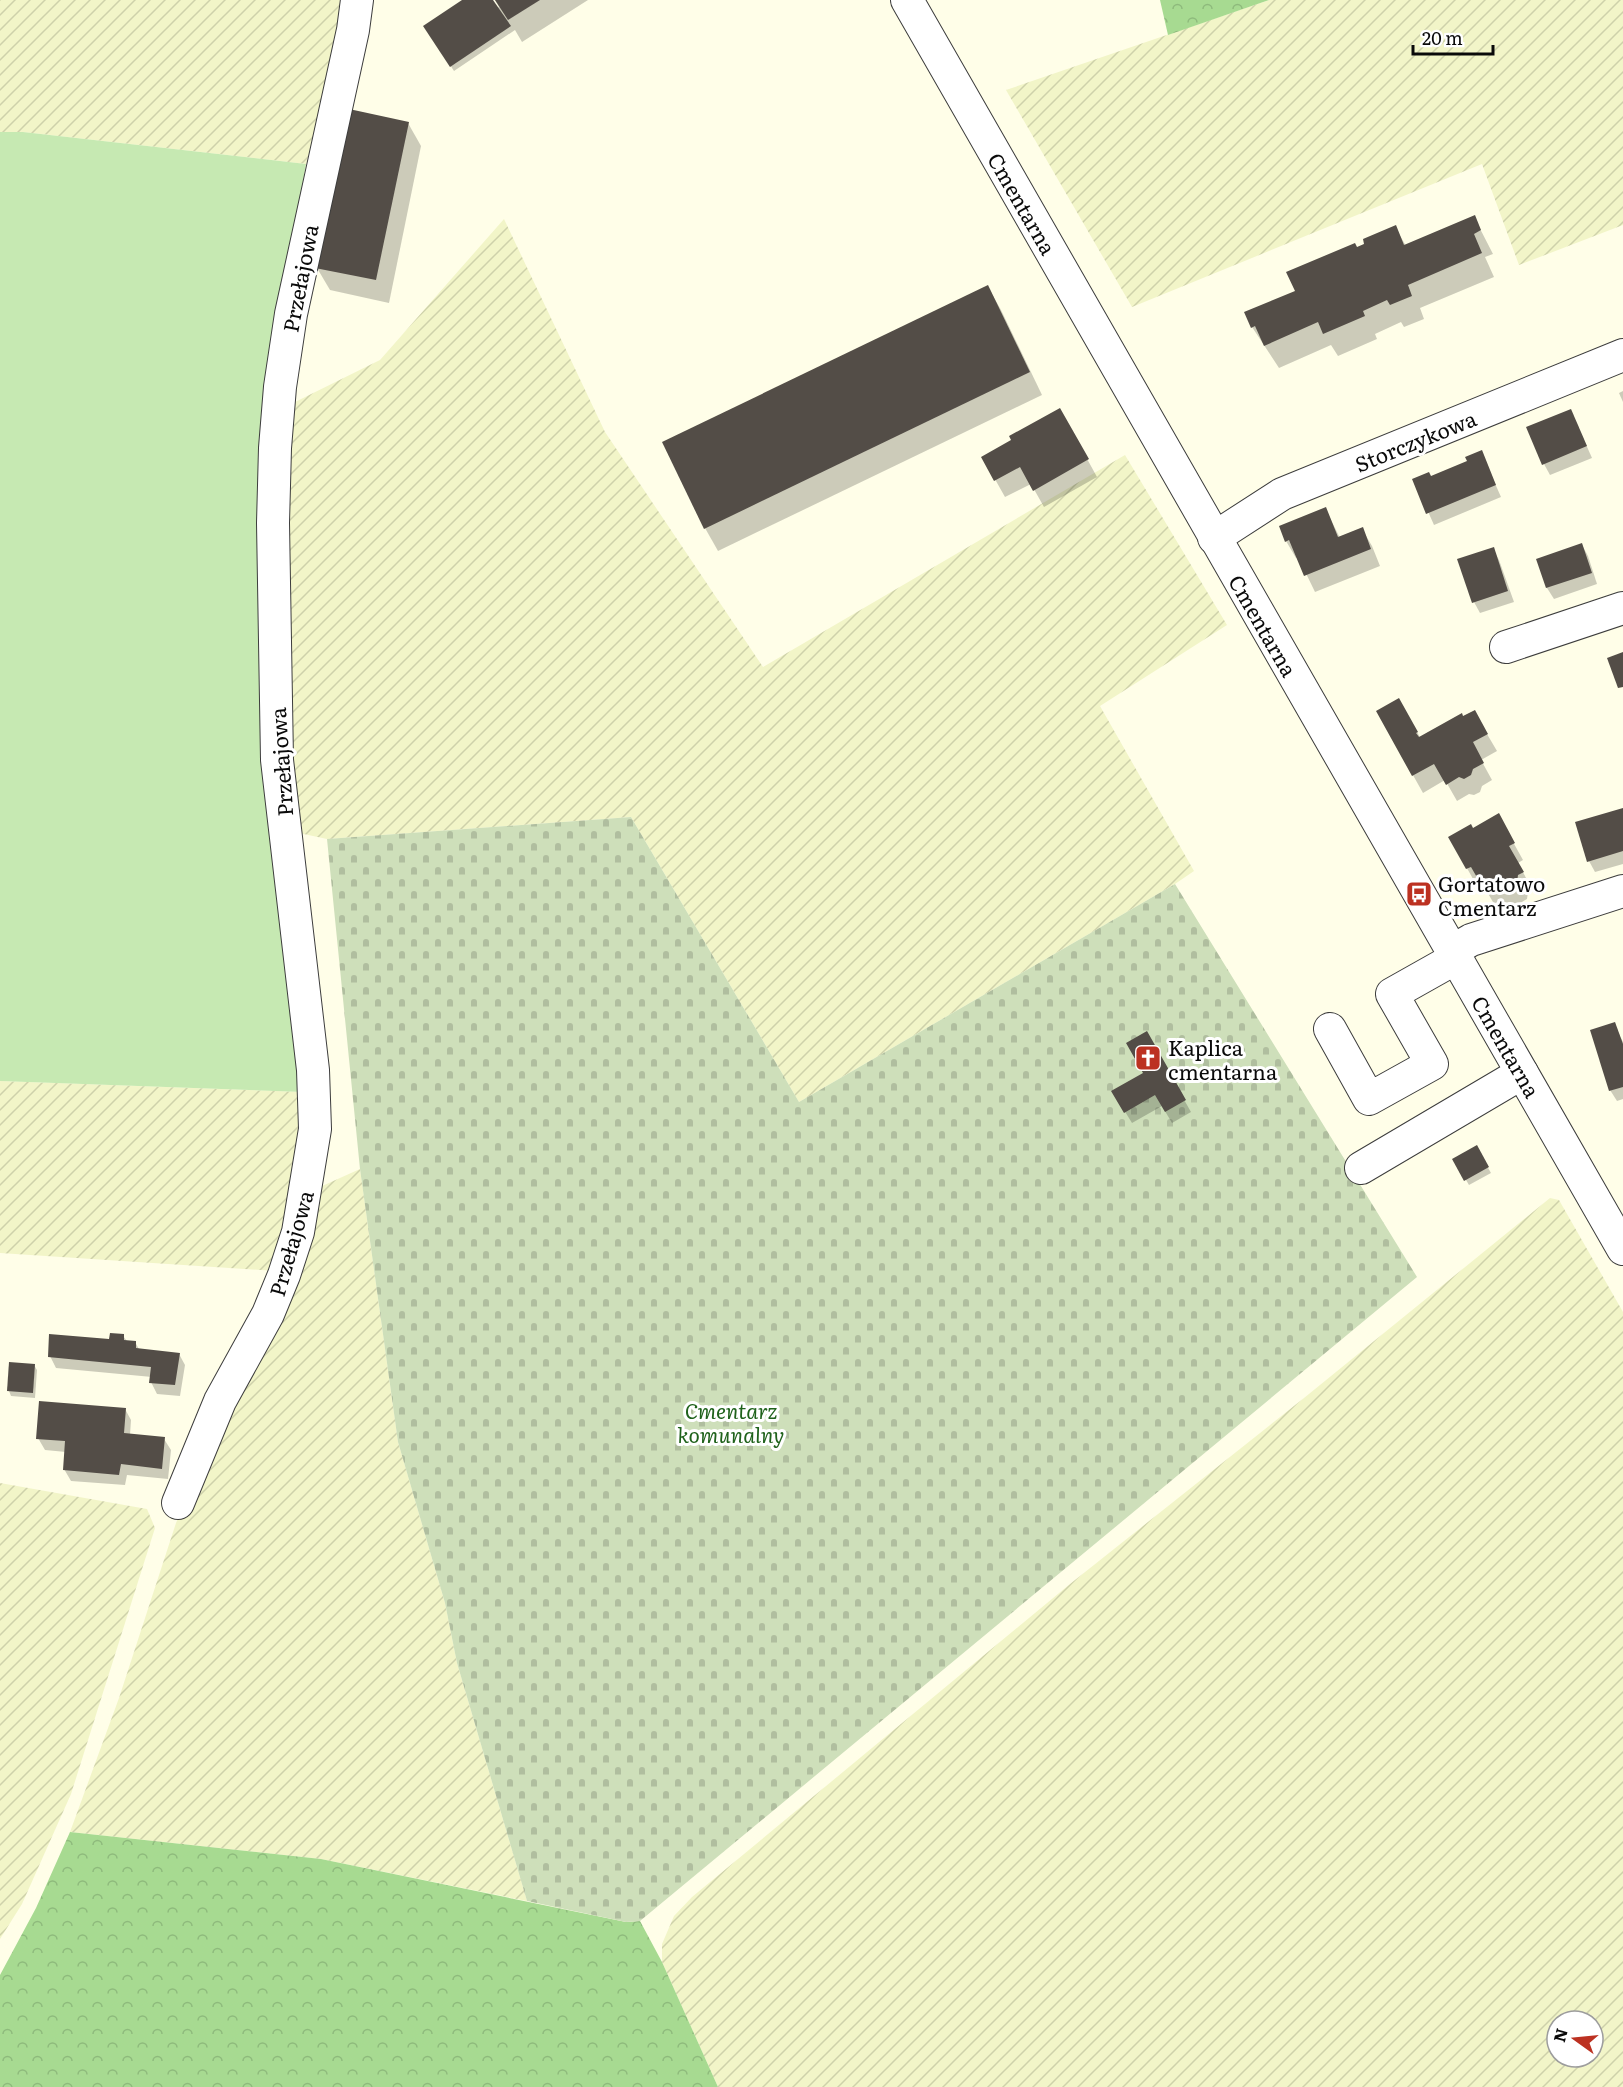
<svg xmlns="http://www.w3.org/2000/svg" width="1623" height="2087" font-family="Literata,serif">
	<defs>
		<pattern id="farmland-furrows" width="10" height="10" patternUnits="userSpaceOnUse" patternTransform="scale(1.5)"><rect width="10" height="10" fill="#f2f5c8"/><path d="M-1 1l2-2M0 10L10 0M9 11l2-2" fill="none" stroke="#ced1aa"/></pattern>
		<pattern id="forest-crowns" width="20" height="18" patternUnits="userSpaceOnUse" patternTransform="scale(1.5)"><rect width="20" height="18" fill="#a7da91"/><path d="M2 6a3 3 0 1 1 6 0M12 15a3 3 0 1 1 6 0" fill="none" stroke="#8eba7c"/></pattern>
		<pattern id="cemetery-stones" width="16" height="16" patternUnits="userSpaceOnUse" patternTransform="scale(1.5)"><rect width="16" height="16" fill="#cedfba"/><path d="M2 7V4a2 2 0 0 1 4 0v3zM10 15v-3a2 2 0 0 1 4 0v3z" fill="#b0be9f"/></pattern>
	</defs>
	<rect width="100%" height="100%" fill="#fffee8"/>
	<g fill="url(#farmland-furrows)" fill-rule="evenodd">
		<polygon points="0,0 343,0 330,78 306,164 23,132 0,132"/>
		<polygon points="1269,0 1623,0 1623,225 1519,265 1482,164 1132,307 1006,90"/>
		<polygon points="504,219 605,432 763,667 1125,455 1227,625 1100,706 1194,871 1175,884 799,1102 631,817 327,839 299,833 283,720 291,404 380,360"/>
		<polygon points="0,1081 303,1092 304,1142 276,1271 0,1253"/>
		<polygon points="360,1169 398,1442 445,1603 457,1663 527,1901 321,1859 70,1832 119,1698 176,1523 209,1448 311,1191"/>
		<path d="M 1550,1198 L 1559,1200 L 1623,1312 L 1623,2087 L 718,2087 L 662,1962 L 662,1944 L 674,1916 L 692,1897 L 1070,1584 L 1304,1398 ZM 1557,2021 L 1593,2021 L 1593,2057 L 1557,2057 Z"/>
		<polygon points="0,1483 147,1509 155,1528 71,1794 22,1904 0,1939"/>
	</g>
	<polygon fill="#c6e9b2" points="0,132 23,132 306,164 262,417 258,597 267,814 303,1092 0,1081"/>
	<g fill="url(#forest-crowns)">
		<polygon points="1160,0 1269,0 1168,35"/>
		<polygon points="70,1832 321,1859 626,1922 640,1921 662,1962 718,2087 0,2087 0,1975 36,1908"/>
	</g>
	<polygon fill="url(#cemetery-stones)" points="631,817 799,1102 1175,884 1417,1277 640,1921 626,1922 527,1901 457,1663 445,1603 398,1442 360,1169 327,839"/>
	<g fill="#0003">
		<polygon points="464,0 491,0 497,8 499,7 495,0 588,0 522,42 515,30 454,71 428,31"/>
		<polygon points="408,123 421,146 389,303 330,290 317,268"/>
		<polygon points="1474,217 1493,254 1485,257 1494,277 1420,308 1424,319 1404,327 1401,322 1375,334 1377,339 1338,356 1331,345 1279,368 1252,327 1246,313 1297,292 1357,248 1395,227 1406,246"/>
		<polygon points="988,287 1001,310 1042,395 718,551 705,528"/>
		<polygon points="1623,391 1623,402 1619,393"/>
		<polygon points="1576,422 1592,458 1550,475 1544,464"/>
		<polygon points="1069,426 1097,477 1044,507 1031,484 1005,497 983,458"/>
		<polygon points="1481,452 1501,497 1434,525 1414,480 1430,478 1469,462"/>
		<polygon points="1325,508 1340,538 1362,529 1372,546 1380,566 1315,592 1298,557 1296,558 1286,541"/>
		<polygon points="1582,545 1588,556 1597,584 1554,599 1547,588 1538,560"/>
		<polygon points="1493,549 1499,560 1514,602 1480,613 1474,602"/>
		<polygon points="1399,700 1421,739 1474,712 1497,751 1481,760 1492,780 1482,786 1480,792 1474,795 1469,794 1457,801 1445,780 1423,793 1400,752"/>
		<polygon points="1623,810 1623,864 1595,872 1589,861"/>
		<polygon points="1498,815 1523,860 1518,863 1532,889 1528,892 1527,899 1517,905 1509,902 1497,909 1482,883 1477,886 1450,838 1472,830"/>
		<polygon points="1614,1024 1623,1042 1623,1099 1617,1101 1610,1090"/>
		<polygon points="1146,1033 1191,1112 1172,1123 1162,1106 1132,1123 1113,1092 1145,1073"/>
		<polygon points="1476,1147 1491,1173 1469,1185 1454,1160"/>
		<polygon points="123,1336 127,1341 135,1342 140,1351 179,1354 185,1365 180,1396 157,1394 151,1382 152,1377 56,1368 50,1356"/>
		<polygon points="34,1365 37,1370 35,1398 11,1396 9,1391"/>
		<polygon points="125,1409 131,1420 130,1435 164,1439 171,1450 168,1479 127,1475 125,1485 71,1481 64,1469 66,1452 45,1450 38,1438"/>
	</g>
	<g fill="#534d47">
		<polygon points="462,0 493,0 511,26 450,67 423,26"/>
		<polygon points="495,0 540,0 508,20"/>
		<polygon points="349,109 409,122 376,280 315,268"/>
		<polygon points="1475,215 1481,230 1474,234 1482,253 1408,285 1412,296 1390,305 1387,300 1363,311 1365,316 1323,334 1318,322 1264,346 1255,326 1251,328 1244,312 1295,291 1286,272 1355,243 1357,247 1364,244 1363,239 1396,225 1404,245"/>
		<polygon points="988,285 1030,372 704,529 662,442"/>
		<polygon points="1060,408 1089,459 1033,491 1020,467 994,481 981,457 1011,440 1009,436"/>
		<polygon points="1571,409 1587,446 1542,465 1526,427"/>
		<polygon points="1482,450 1496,485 1426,514 1412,479 1429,472 1431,476 1467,461 1465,457"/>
		<polygon points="1326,507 1338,537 1363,527 1371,549 1304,576 1289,540 1285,542 1279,526"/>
		<polygon points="1582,543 1592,573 1546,588 1536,559"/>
		<polygon points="1494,547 1508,591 1472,603 1457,559"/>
		<polygon points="1623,652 1623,687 1618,688 1607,658"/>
		<polygon points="1399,698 1418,732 1416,733 1419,737 1462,713 1463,716 1475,710 1488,734 1473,742 1484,763 1473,769 1471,775 1464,779 1459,777 1446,785 1434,764 1412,776 1376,711"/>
		<polygon points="1623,808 1623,851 1587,862 1575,822"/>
		<polygon points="1499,813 1515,843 1509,846 1524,872 1518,875 1517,882 1506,888 1499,885 1486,893 1471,867 1466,869 1448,837 1471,824 1473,828"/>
		<polygon points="1615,1022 1623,1044 1623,1087 1609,1091 1590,1030"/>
		<polygon points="1147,1031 1186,1100 1165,1112 1155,1095 1124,1113 1111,1091 1143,1073 1126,1043"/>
		<polygon points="1477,1145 1489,1167 1464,1181 1452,1159"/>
		<polygon points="110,1333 124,1334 124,1340 136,1341 136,1348 180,1353 175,1385 149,1383 151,1367 48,1357 49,1334 109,1339"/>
		<polygon points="9,1362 35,1364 33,1393 7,1391"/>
		<polygon points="39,1401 126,1408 124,1433 165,1437 162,1469 121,1464 119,1475 63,1470 65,1441 36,1439"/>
	</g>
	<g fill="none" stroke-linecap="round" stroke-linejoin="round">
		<defs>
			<g id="minor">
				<polyline points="907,0 1623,1249"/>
				<polyline points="1214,538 1282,494 1623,355"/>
				<polyline points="1506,647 1623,608"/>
				<polyline points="1452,951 1471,940 1623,891"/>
				<polyline points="1330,1029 1369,1099 1432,1064 1392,994 1456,958"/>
				<polyline points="1361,1168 1522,1073"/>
				<polyline points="178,1503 220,1401 268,1314 284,1275 298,1232 315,1129 313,1070 277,760 273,523 275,448 280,387 291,314 353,30 357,0"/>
			</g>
		</defs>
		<use href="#minor" stroke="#3d3d3d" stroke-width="34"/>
		<use href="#minor" stroke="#fff" stroke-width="32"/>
	</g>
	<defs>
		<symbol id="bus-square" viewBox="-11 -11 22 22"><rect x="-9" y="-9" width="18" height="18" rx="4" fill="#bc3121" stroke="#fff"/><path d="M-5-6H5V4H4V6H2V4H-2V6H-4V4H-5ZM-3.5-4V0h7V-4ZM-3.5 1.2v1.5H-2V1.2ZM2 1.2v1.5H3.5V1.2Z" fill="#fff"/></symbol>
		<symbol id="church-square" viewBox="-11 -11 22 22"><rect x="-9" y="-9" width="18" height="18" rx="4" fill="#bc3121" stroke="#fff"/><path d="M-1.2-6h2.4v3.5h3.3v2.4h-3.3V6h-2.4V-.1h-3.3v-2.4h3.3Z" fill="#fff"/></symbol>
	</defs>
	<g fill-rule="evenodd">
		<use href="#bus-square" x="1404" y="879" width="30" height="30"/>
		<use href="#church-square" x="1133" y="1043" width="30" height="30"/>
	</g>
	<g text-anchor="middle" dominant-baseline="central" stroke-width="6" stroke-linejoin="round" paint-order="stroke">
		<g font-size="21" fill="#0a0a0a" stroke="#fff">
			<text transform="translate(1023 203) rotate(60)">Cmentarna</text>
			<text transform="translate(299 278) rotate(-79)">Przełajowa</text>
			<text transform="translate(1415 440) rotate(-22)">Storczykowa</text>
			<text transform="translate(1264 625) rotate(60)">Cmentarna</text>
			<text transform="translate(280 762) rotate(-94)">Przełajowa</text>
			<text transform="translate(1507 1046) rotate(60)">Cmentarna</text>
			<text transform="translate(290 1243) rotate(-74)">Przełajowa</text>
		</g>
		<g font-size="21" fill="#0a0a0a" stroke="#fff" text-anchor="start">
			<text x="1438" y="882">Gortatowo<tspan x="1438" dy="24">Cmentarz</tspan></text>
			<text x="1168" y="1046">Kaplica<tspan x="1168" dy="24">cmentarna</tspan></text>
		</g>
		<g font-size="21" font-style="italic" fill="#1f621b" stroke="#fff">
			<text x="731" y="1409">Cmentarz<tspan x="731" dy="24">komunalny</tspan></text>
		</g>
	</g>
	<g transform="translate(1575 2039) rotate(285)"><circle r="28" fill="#ffffff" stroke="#9d9d9d" stroke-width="1.5"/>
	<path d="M0-4.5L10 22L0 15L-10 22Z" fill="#bc3121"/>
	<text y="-9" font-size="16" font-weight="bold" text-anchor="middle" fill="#0a0a0a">N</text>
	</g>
	<path d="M1413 45v9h80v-9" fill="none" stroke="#0a0a0a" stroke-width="3"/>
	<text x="1422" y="45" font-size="18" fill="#0a0a0a" stroke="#ffffff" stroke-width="4.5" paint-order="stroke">20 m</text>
</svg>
